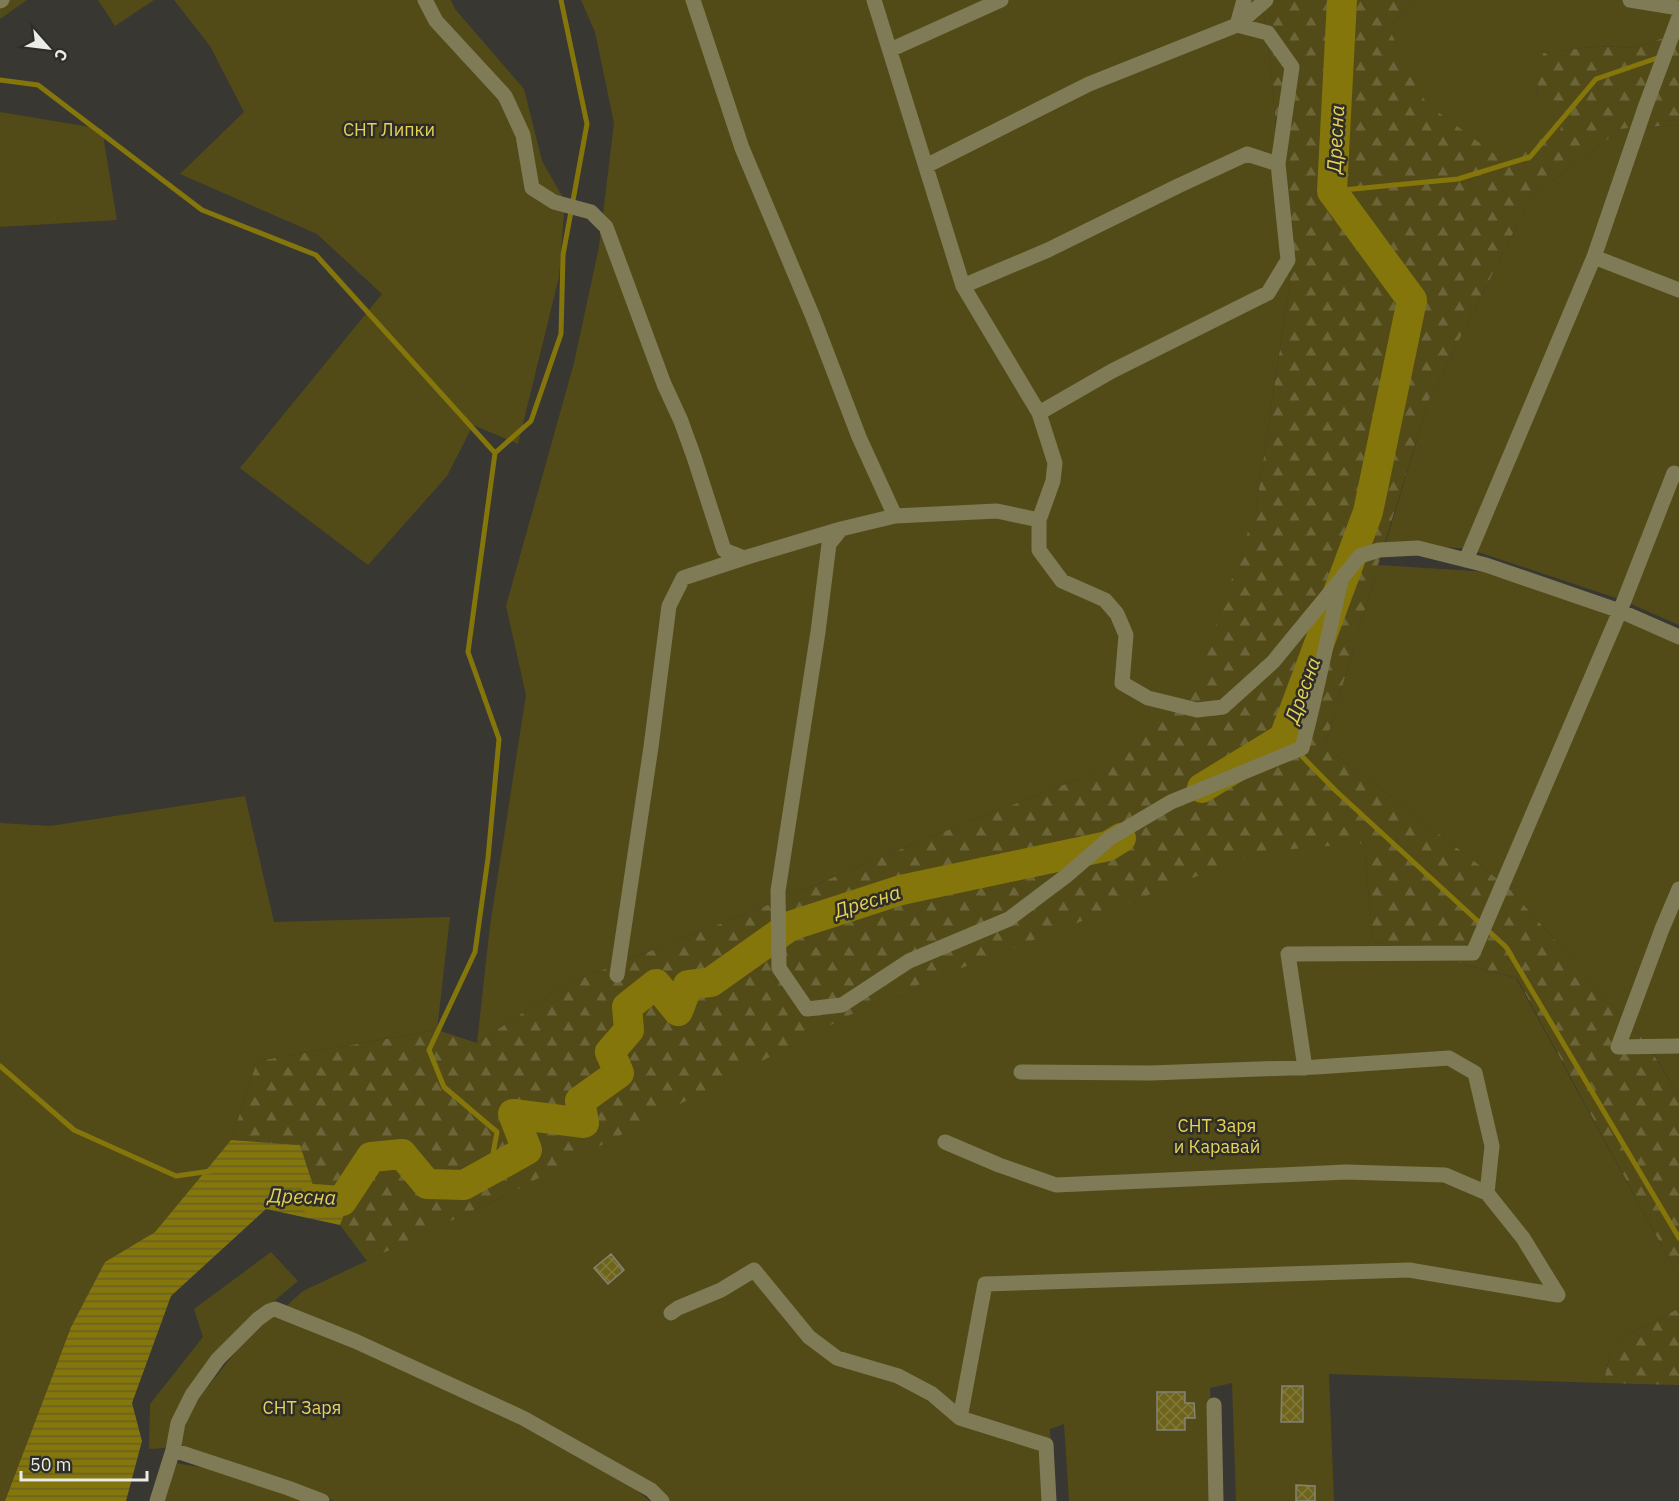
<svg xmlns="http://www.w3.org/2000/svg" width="1679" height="1501" font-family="'IBM Plex Sans',sans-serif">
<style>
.forest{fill:url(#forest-firs)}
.garden{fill:#534b17}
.water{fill:url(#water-rules)}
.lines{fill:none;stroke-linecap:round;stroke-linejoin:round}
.stream{stroke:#84760b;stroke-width:5}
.river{stroke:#84760b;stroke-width:30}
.building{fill:url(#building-cross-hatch);stroke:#83837c;stroke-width:1.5}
.minor{stroke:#807b57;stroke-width:15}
.labels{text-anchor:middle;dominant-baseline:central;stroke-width:5;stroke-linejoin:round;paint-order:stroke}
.park-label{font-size:18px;fill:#e6d457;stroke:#2e2d27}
.water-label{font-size:20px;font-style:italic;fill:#e5d256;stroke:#2e2d27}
</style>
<defs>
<pattern id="forest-firs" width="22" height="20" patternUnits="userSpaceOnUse" patternTransform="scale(1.5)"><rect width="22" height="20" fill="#534b17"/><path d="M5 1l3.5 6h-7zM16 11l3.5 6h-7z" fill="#6c6539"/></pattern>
<pattern id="water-rules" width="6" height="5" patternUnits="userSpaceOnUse" patternTransform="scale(1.5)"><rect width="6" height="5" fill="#84760b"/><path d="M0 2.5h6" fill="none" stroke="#686025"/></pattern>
<pattern id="building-cross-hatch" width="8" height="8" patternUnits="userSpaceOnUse" patternTransform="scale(1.5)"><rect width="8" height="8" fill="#6e641b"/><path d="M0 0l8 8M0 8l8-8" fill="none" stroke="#837a3c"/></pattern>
</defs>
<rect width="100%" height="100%" fill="#383731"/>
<path class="forest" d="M1262,0H1419L1388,27L1536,96L1542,53L1600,46L1634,48L1679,32V125L1621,129L1531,198L1429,400L1378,565L1325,746L1508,887L1646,1042L1679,1096V1278L1517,978L1373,941L1364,843L504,1196L367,1261L340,1225L352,1191L313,1185L300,1145L231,1140L257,1061L437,1030L477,1043L566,984L760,908L922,840L1096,772L1256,508L1290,281L1271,73Z
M1679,1308V1385L1603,1383L1613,1343Z"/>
<path class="garden" d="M0,0H27L0,19Z
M98,0H154L115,26Z
M174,0H451L455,9L524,89L542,161L565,201L559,277L518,444L473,425L447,476L368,565L240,468L382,294L317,234L180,174L244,112L210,46Z
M581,0H1262L1271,73L1290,281L1256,508L1196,683L1096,772L922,840L760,908L566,984L477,1043L490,926L526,695L506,606L574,363L599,247L614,123L595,32Z
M1419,0H1679V32L1634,48L1600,46L1543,53L1536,95L1568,105L1559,134L1493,153L1426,103L1388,27Z
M0,112L102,129L117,220L0,227Z
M1679,125V625L1619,599L1481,553L1460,548L1385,545L1429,400L1531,198L1621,129Z
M1378,565L1489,572L1606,613L1679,644V1040L1646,1042L1508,887L1325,746Z
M245,796L274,922L450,917L437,1030L257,1061L231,1140L155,1232L105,1262L71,1327L5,1501H0V823L50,826Z
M1364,843L1373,941L1516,978L1679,1278V1308L1613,1343L1603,1383L1329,1374L1334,1501H1236L1232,1383L1210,1388L1214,1501H1069L1064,1424L1050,1429L1054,1501H669L657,1487L284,1308L303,1291L504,1196L877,1001L1259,852Z
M1679,1052V1096L1654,1054Z
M271,1252L298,1281L225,1342L191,1390L165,1448L149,1449L150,1404L203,1337L194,1309Z
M272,1316L333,1338L496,1408L622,1479L650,1501H334L288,1482L180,1445L190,1409L237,1350Z
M176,1463L228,1472L306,1501H164Z"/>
<path class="water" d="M231,1140L300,1145L313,1185L353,1191L340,1225L266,1209L171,1296L132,1403L142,1441L126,1501H5L71,1327L105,1262L155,1232Z"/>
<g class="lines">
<path class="stream" d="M0,80L38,85L202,210L316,255L495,453L468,652L499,739L488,858L475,952L429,1050L444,1087L497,1132L490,1170
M1332,191L1458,179L1530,157L1596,79L1660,57
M495,453L531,421L561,334L563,255L587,124L561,0
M1284,738L1336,791L1506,947L1679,1238
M0,1066L74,1130L176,1176L211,1171"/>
<path class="river" d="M1202,788L1284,738L1368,512L1412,300L1332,191L1342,0
M313,1199L342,1201L371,1157L402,1154L427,1184L464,1185L527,1150L513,1114L584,1123L580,1101L619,1073L610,1052L629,1030L627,1007L656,984L678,1011L688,985L711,982L790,926L901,890L1108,846L1121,838"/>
</g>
<path class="building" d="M611,1254L624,1270L608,1284L594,1268Z
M1282,1386H1303V1422H1281Z
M1157,1392H1185V1403H1194L1195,1418H1185V1430H1157Z
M1296,1485L1315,1486V1501H1296Z"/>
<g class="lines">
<path class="minor" d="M425,0L436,21L505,96L523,135L532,188L554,202L591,212L606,227L664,384L681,421L694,457L724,550L744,558L841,529L895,516L997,511L1039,520
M693,0L742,148L813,317L859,437L895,516
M874,0L963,286L1039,413L1055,463L1053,481L1039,520V550L1062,581L1105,600L1117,614L1126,635L1122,683L1148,698L1197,710L1223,707L1273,662L1360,556L1379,550L1418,548L1486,565L1620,611L1679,637
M1244,0L1237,25L1266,0
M1630,0L1679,8
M0,1L2,0
M890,50L1001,0
M926,166L1089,84L1237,25L1268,33L1292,67L1278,164
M1594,257L1646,105L1679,17
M963,286L1048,250L1178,186L1247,154L1278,164L1288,260L1268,293L1112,371L1039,413
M841,529L829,544L818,632L778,891L779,968L807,1009L842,1005L909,961L1009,919L1066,876L1110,838L1171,802L1302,748C1317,693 1327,637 1341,581
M1466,560L1594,257L1679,290
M1679,889L1662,929L1618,1047L1679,1046
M617,975L651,747L669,606L683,578L744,558
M1305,1068L1288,954L1473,953L1620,611L1674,473L1679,475
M1021,1072L1151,1073L1316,1067L1449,1058L1475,1073L1492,1146L1487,1193
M945,1142L999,1165L1056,1185L1346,1172L1445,1175L1487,1193L1523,1238L1558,1295L1409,1270L985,1284L960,1418
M671,1313L678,1308L721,1290L754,1270L809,1337L837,1358L898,1376L932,1394L960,1418L1046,1445L1049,1501
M1214,1405L1216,1501
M173,1450L288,1488L322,1501
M157,1501L173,1450L178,1423L192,1395L218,1359L258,1319L269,1311L275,1309L355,1341L523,1418L651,1490L662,1501"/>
</g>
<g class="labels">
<g class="park-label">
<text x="389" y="129">СНТ Липки</text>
<text x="1217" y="1125">СНТ Заря<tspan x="1217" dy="21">и Каравай</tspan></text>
<text x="302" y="1407">СНТ Заря</text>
</g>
<g class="water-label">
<text transform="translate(1335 139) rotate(-87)">Дресна</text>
<text transform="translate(1302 690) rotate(-70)">Дресна</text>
<text transform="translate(867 901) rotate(-17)">Дресна</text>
<text transform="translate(302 1196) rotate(2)">Дресна</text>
</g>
</g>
<g transform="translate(48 48) rotate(118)" stroke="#2e2d27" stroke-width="4.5" paint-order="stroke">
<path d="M0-4.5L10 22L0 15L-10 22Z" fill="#ebebe7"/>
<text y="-9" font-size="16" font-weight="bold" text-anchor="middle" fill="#ebebe7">С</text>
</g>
<path d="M21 1471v9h126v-9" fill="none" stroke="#ebebe7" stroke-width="3"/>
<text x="30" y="1471" font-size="18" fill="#ebebe7" stroke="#2e2d27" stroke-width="4.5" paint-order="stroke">50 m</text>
</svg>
